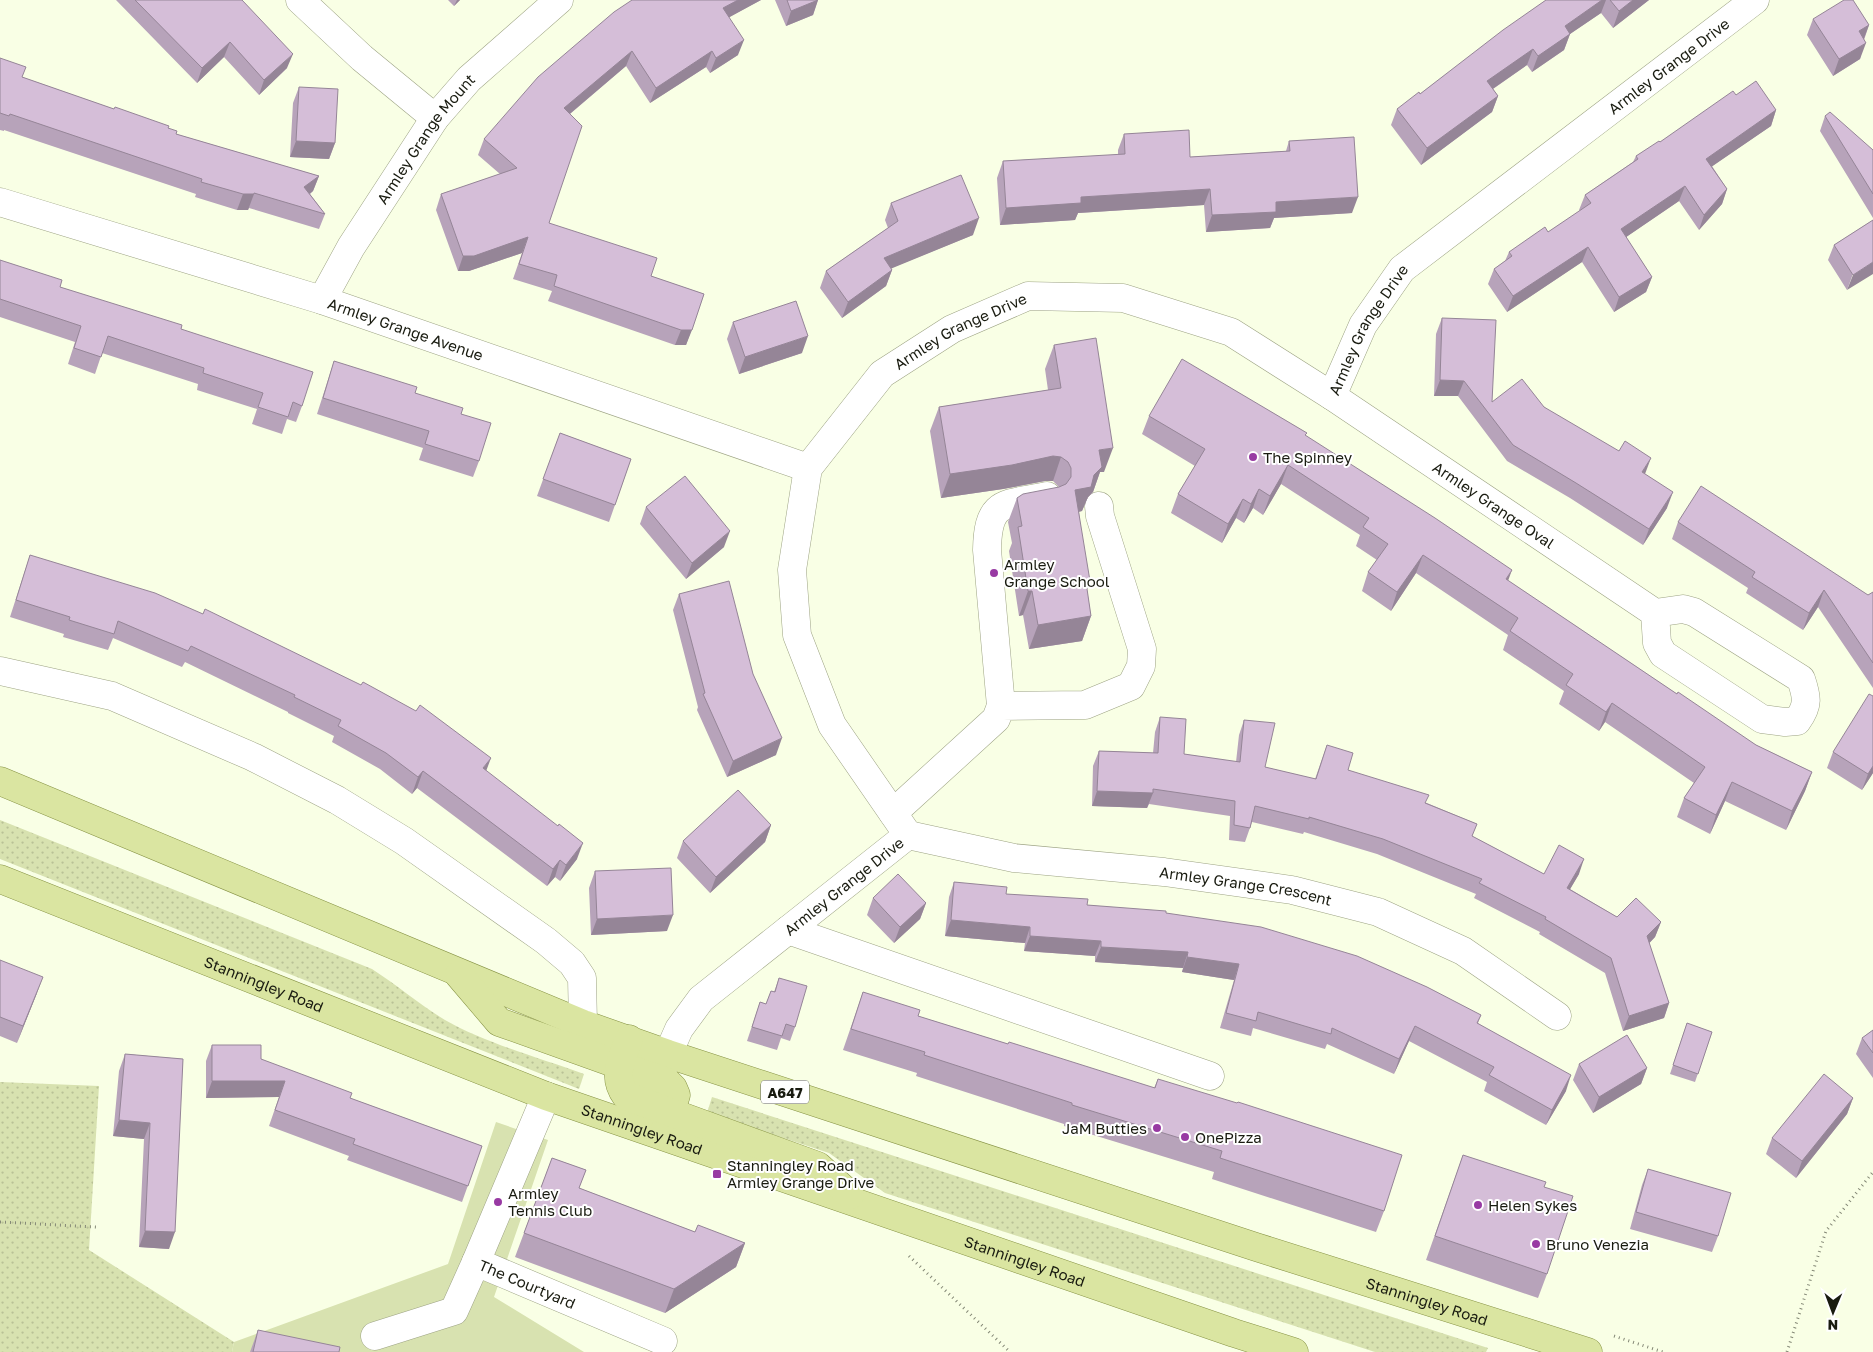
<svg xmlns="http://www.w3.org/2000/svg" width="1873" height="1352" font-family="'Golos Text',sans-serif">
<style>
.green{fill:url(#green-dots)}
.pitch{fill:#d8e2b0}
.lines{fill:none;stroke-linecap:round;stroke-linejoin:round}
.minor-casing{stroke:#9da384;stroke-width:29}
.major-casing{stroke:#879345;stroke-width:29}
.path{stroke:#848876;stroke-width:3;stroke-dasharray:1 4;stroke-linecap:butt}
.minor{stroke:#fff;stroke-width:28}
.major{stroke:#dae5a1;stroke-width:28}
.wall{fill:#b7a3ba}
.shaded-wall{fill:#958597}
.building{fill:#d5bed8;stroke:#958597}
.poi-dot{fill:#983aa3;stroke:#fff;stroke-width:2}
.labels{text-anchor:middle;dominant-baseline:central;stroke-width:4;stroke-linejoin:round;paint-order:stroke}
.shield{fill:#fff;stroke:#5e5f58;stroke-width:1}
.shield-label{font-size:14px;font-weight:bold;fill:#191b10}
.street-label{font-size:15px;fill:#191b10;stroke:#fff}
.poi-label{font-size:15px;fill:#191b10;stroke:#fff;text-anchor:start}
</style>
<defs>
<pattern id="green-dots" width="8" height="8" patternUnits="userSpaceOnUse" patternTransform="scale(1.25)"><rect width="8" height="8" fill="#d8e2b0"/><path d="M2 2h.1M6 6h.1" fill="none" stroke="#b9c196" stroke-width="1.8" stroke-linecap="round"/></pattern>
</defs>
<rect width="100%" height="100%" fill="#f9ffe5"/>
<path class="green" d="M0,820L372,969C397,985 420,1005 445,1020C485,1043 540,1058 584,1074L579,1089L0,859Z
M0,1082L99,1086L89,1250L234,1342L232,1352H0Z
M712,1097L1488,1348L1486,1352H1375L885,1193L829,1153L707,1113Z"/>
<path class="pitch" d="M496,1122L548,1140L494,1297L584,1352H232L234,1342L448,1264Z"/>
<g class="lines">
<g class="minor-casing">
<g id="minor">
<path d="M300,0L362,58L435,118"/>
<path id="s1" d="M0,202L322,300L808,468"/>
<path id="s2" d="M322,300L351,247L435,118L469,79L559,0"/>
<path id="s3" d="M1332,396L1655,613L1683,609L1694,612L1801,679C1807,697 1809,705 1797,721L1785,722L1762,719L1663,654L1657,643L1655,613"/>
<path d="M0,671L112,696L253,757L337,800L404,841L546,941L572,963L582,978L583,1024"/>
<path d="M1001,706L987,550C988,499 1004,505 1047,496"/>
<path d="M893,813L996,719L1001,706L1085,705L1131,686L1141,666L1142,649L1100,516L1099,506"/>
<path id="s4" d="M908,835L1014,858L1164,872L1292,890L1378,912L1463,951L1557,1016"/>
<path d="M788,930L1210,1076"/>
<path id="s5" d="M660,1076L668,1054L679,1029L701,999L908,835L832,725L797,635L792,570L808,468L882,374L952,329L1028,296L1123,298L1231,332L1332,396L1363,325L1402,269L1755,0"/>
<path id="s6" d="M546,1096L476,1262L663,1341"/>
<path d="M375,1336L454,1311L476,1262"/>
</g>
</g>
<g class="major-casing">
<g id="major">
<path id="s7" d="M0,781L583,1024L668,1054L1256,1247L1588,1352"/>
<path id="s8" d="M0,879L546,1096L1234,1333L1294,1352"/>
<path d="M459,975L499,1022L667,1082L673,1088L676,1095L665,1129"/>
<path d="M629,1039C621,1060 612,1077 626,1096L818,1166L850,1195"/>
</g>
</g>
<path class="path" d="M0,1222L96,1227
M909,1256L1010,1352
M1614,1336L1663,1352
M1787,1352L1826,1231L1873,1172"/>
<use href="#minor" class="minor"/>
<use href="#major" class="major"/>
</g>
<path class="wall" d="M116,0H242L287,68L259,95L224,57L197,83Z
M448,0H460L454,6Z
M632,0H761L729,17L738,55L710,73L706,67L650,103L626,66L570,114L549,223L651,276L704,294L686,345H675L548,301L552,291L513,279L522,253L469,271H458L436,210L441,194L500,174L478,155L484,139Z
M775,0H818L813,15L786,26Z
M1546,0H1649L1613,28L1601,13L1570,34L1564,50L1532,72L1527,65L1493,89L1498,96L1492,112L1421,165L1391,125L1397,109L1420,94Z
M1813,19L1869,25L1864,40L1860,59L1833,76L1807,35Z
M0,58L22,77L168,128L176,134L319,176L313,191L310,194L325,214L319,229L249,208L248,210H237L195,197L196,194L4,130V131L0,130Z
M299,87L335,143L329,159L290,157L293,103Z
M1736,95L1776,110L1771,126L1712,166L1727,189L1722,204L1699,230L1679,201L1626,237L1652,277L1646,292L1614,312L1582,262L1507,312L1488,284L1494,269L1505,261L1509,252L1548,232L1580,211L1579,210L1585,195L1633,162L1636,156L1660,142Z
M1825,116L1873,150V218L1820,131Z
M1124,134L1190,157L1286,151L1289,141L1352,213L1274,218L1270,228L1206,232L1204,205L1078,213L1075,220L1000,225L997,178L1003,161L1118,155V150Z
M891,203L973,235L891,268L892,270L886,286L842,318L820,288L826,271L888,228L885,220Z
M1873,220L1847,290L1828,260L1834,245Z
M0,260L60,287L181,329L302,406L296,422L287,419L282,434L252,424L257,409L197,390L198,384L102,353L95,374L68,364L75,342L0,317Z
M1442,318L1492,402L1544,407L1645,474L1667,508L1643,545L1570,498L1507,461L1458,396H1434L1436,334Z
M733,322L802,353L739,374L727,339Z
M1054,345L1104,472H1100L1093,492L1088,497L1082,511L1079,512L1087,590L1091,616L1082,641L1029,649L1023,615L1019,616L1009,551L1012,543L1008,522L1017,498L1059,487L1053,481H1045L1003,489L941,498L930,431L939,407L1048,390L1045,369Z
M334,361L415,393L461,414L479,461L473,477L419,460L423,448L317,414Z
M1149,416L1306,436L1508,581L1677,694L1756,745L1812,772L1805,791L1786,830L1725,801L1710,834L1677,817L1684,798L1694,783L1605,722L1599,731L1559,704L1564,691L1503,650L1508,635L1416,573L1391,611L1362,591L1368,572L1377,560L1356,546L1360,535L1281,484L1263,515L1253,508L1244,523L1236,518L1222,543L1171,513L1178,494L1195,466L1142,434Z
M560,433L631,459L609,522L537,496Z
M646,507L724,547L686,579L640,524Z
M1678,522L1868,595L1873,592V688L1818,607L1803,630L1746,593L1748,588L1672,539Z
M30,555L486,771L577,859L560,881L555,877L547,886L417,788L412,794L380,769L332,742L334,736L288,713V712L185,662L182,667L113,638L108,650L63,637L64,634L10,617Z
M679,594L753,674L776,755L727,777L697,710L698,707L673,610Z
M1873,696V773L1862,790L1827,768L1833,752Z
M1160,717L1184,754L1236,762L1239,735L1244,720L1265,767L1315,779L1327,745L1348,770L1477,824L1472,836L1544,874H1579L1570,889L1617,917L1661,922L1655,937L1649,943L1669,1003L1664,1018L1623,1031L1605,973L1539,934L1540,932L1474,898L1476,894L1377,854L1304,832L1303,834L1252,822L1245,842L1229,840L1230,816L1149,804L1147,808L1092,806L1093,766L1099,751L1153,753L1155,732Z
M771,825L765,842L710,893L677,858L683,841Z
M595,871L667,931L591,935L589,888Z
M954,882L1006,894L1087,905L1166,913L1481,1015L1478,1023L1566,1091L1546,1125L1484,1091L1487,1082L1409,1041L1394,1074L1327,1044L1325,1049L1253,1028L1251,1036L1220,1028L1234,980L1182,972L1183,968L1095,962V956L1024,951L1025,943L945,936L949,897Z
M873,898L926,903L920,919L894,943L867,915Z
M0,960L37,993L17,1043L0,1036Z
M779,978L795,1027L790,1041L781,1038L777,1050L747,1041L760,1002L766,1004L771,991L774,992Z
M863,992L918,1016L1008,1044L1154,1088L1158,1079L1384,1211L1376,1232L1212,1179L1214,1172L1064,1126V1124L916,1076L917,1073L843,1050Z
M1687,1023L1712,1032L1695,1082L1670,1074Z
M1873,1030V1078L1856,1054L1862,1038Z
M212,1045L261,1059L350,1098L482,1146L462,1202L347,1160L349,1156L269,1126L279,1097L206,1098V1061Z
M125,1054L183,1059L169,1249L139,1247L144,1139L113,1136L119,1071Z
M1579,1064L1647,1068L1641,1084L1593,1113L1573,1080Z
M1853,1098L1847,1114L1796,1178L1766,1154L1772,1138Z
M1463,1155L1544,1187L1547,1274L1538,1298L1426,1260Z
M552,1158L586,1170L579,1188L695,1232L745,1243L736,1267L665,1313L515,1257Z
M1648,1169L1718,1236L1712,1252L1630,1229L1642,1185Z
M258,1330L339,1352H250Z"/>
<path class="shaded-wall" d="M457,0H460L454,6Z
M738,0H761L717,24L723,8Z
M818,0L813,15L786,26L791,11Z
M1602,0H1606L1601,13L1570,34L1564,50L1532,72L1538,56L1565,26Z
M1633,0H1649L1613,28L1619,11Z
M1869,25L1863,41L1859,31Z
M744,40L738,55L710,73L716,58Z
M230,42L224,57L197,83L202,68Z
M1866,43L1860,59L1833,76L1839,59Z
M1533,49L1527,65L1481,97L1487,81Z
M632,51L626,66L559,123L564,108Z
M712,51L706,67L650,103L656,88Z
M293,54L287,68L259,95L264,80Z
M1498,96L1492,112L1421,165L1427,148Z
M1776,110L1771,126L1701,174L1706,159Z
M296,141L335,143L329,159L290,157Z
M319,176L313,191L299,202L304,187Z
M1685,186L1679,201L1616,244L1621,229Z
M1210,189L1204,205L1078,213L1075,220L1000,225L1006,208L1081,197Z
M1727,189L1722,204L1699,230L1704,215Z
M243,194H254L248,210H237Z
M1358,197L1352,213L1274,218L1270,228L1206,232L1212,215L1276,202Z
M979,218L973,235L878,274L884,258Z
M528,237L522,253L469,271H458L463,256Z
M1588,247L1582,262L1507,312L1513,296Z
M1873,262V274L1847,290L1853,275Z
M892,270L886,286L842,318L848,302Z
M1652,277L1646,292L1614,312L1619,297Z
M681,330H692L686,345H675Z
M808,336L802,353L739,374L745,357Z
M1440,380L1464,381L1458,396H1434Z
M1113,448L1104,472H1100L1093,492L1088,497L1082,511L1066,514L1075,490L1099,450Z
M1053,456L1061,457L1053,481H1045L1003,489L941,498L950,474Z
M1651,458L1645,474L1642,472Z
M1288,465L1281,484L1263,515L1270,496Z
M1259,489L1253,508L1244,523L1251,504Z
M1673,492L1667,508L1643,545L1649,529Z
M1243,499L1236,518L1222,543L1228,524Z
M730,531L724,547L686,579L692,563Z
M1423,555L1416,573L1391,611L1397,592Z
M1512,570L1505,589L1506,579Z
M1090,581L1081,606L1086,582Z
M1824,590L1818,607L1803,630L1809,613Z
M1028,591H1032L1023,615L1019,616Z
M1091,616L1082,641L1029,649L1038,625Z
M1612,703L1605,722L1599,731L1606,712Z
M782,738L776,755L727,777L733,761Z
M491,758L485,774L483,768Z
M1873,766V773L1862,790L1868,774Z
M423,771L417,788L412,794L418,777Z
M1812,772L1805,791L1786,830L1792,811Z
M1732,782L1725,801L1710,834L1716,815Z
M1097,791L1153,793L1147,808L1092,806Z
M771,825L765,842L710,893L716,877Z
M583,843L577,859L560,881L566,865Z
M1584,859L1579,874L1562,903L1567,888Z
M560,860L555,877L547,886L553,869Z
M926,903L920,919L894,943L900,927Z
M673,915L667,931L591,935L597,919Z
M951,920L1030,927L1025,943L945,936Z
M1661,922L1655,937L1642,951L1647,936Z
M1030,936L1101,941L1095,956L1024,951Z
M1101,947L1188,952L1183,968L1095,962Z
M1187,957L1239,964L1234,980L1182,972Z
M43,977L37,993L17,1043L23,1026Z
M1669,1003L1664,1018L1623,1031L1629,1016Z
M1415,1026L1409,1041L1394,1074L1399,1059Z
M1647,1068L1641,1084L1593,1113L1599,1097Z
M1571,1075L1566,1091L1546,1125L1552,1110Z
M212,1081H285L279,1097L206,1098Z
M1853,1098L1847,1114L1796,1178L1802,1161Z
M119,1120L150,1123L144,1139L113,1136Z
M145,1231L175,1232L169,1249L139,1247Z
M745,1243L736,1267L665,1313L674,1289Z"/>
<path class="building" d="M135,0H242L293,54L264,80L230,42L202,68Z
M632,0H738L723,8L744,40L716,58L712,51L656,88L632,51L564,108L582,126L549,223L657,258L651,276L704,294L692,330H681L554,286L557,275L519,264L528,237L474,256H463L441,194L517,168L484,139L538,77L614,12Z
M787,0H818L791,11Z
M1546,0H1602L1565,26L1570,34L1538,56L1533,49L1487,81L1498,96L1427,148L1397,109L1419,92L1420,94L1503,30Z
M1610,0H1633L1619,11Z
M1844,0H1853L1869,25L1859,31L1866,43L1839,59L1813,19Z
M0,58L26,67L22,77L114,109L115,107L169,126L168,128L177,131L176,134L319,176L304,187L325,214L254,193V194H243L201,182L202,179L10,114L9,116L0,113Z
M1756,81L1776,110L1706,159L1727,189L1704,215L1685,186L1621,229L1652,277L1619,297L1588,247L1513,296L1494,269L1512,256L1509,252L1545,227L1548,232L1591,203L1585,195L1638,159L1636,156L1659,141L1660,142L1733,91L1736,95Z
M299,87L338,89L335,143L296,141Z
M1830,112L1873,150V194L1825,116Z
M1189,130L1190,157L1290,151L1289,141L1354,137L1358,197L1276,202V212L1212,215L1210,189L1081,197V203L1006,208L1003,161L1125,154L1124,134Z
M961,175L979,218L884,258L892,270L848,302L826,271L898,221L891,203Z
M1873,220V262L1853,275L1834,245Z
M0,260L62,280L60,287L182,325L181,329L313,372L302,406L293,402L288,417L258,407L263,393L203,373L204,368L108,336L101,357L74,348L81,326L0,299Z
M796,301L808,336L745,357L733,322Z
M1442,318L1496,320L1492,402L1522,379L1544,407L1619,451L1625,441L1651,458L1642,472L1673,492L1649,529L1576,483L1513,445L1464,381L1440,380Z
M1096,338L1113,448L1099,450L1102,467L1094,475L1091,487L1075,490L1090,581L1086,582L1091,616L1038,625L1032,591H1028L1018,527L1022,526L1017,498L1023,494L1059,487L1066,484L1071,477V468L1068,462L1061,457L1053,456L1012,465L950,474L939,407L1061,388L1054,345Z
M1182,359L1307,433L1305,435L1435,518L1512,570L1506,579L1677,694L1678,692L1756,745L1812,772L1792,811L1732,782L1716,815L1684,798L1705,767L1612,703L1606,712L1566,685L1573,674L1510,631L1518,618L1423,555L1397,592L1368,572L1388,544L1363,527L1369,518L1288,465L1270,496L1259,489L1251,504L1243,499L1228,524L1178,494L1205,449L1149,416Z
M334,361L417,387L415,393L463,408L461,414L491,423L479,461L425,444L429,431L323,398Z
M560,433L631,459L615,505L543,479Z
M685,476L730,531L692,563L646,507Z
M1701,486L1868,595L1873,592V663L1824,590L1809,613L1752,577L1755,572L1678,522Z
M30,555L155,593L203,614L205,609L361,685L363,682L416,711L420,705L491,758L483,768L558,826L559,824L583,843L566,865L560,860L553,869L423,771L418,777L386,753L338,726L341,720L294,697L295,695L191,646L188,651L118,621L114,634L69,620L70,617L16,600Z
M729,581L753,674L782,738L733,761L703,694L705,693L679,594Z
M1869,694L1873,696V766L1868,774L1833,752Z
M1160,717L1186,719L1184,754L1240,762L1244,720L1275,723L1265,767L1316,779L1327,745L1353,753L1348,770L1429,795L1425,803L1477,824L1472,836L1544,874L1559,845L1584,859L1567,888L1617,917L1636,898L1661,922L1647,936L1669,1003L1629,1016L1611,958L1545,919L1546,917L1479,883L1482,879L1383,839L1309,817V819L1255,806L1250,828L1234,825L1235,801L1153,789V793L1097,791L1099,751L1158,753Z
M738,790L771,825L716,877L683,841Z
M671,868L673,915L597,919L595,871Z
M898,874L926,903L900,927L873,898Z
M954,882L1007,887L1006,894L1088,899L1087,905L1166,911V913L1261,927L1357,956L1427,987L1481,1015L1477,1023L1571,1075L1552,1110L1489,1075L1494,1067L1415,1026L1399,1059L1332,1028L1331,1034L1258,1012L1256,1021L1226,1013L1239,964L1187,957L1188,952L1101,947V941L1030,936V927L951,920Z
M0,960L43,977L23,1026L0,1017Z
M779,978L807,986L795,1027L786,1024L782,1036L752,1027L760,1002L766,1004L771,991L775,992Z
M863,992L920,1010L918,1016L1008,1044L1009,1042L1155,1088L1158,1079L1237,1103L1238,1102L1402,1155L1384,1211L1220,1158L1222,1151L1072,1105V1103L924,1055L925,1052L851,1029Z
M1687,1023L1712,1032L1698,1074L1673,1065Z
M1873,1030V1053L1862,1038Z
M1627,1035L1647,1068L1599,1097L1579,1064Z
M212,1045H261V1059L352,1093L350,1098L482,1146L468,1186L353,1144L355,1139L275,1110L285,1081H212Z
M125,1054L183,1059L175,1232L145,1231L150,1123L119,1120Z
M1824,1074L1853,1098L1802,1161L1772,1138Z
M1463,1155L1546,1182L1544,1187L1573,1196L1547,1274L1435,1236Z
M552,1158L586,1170L579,1188L695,1232L698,1225L745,1243L674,1289L524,1233Z
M1648,1169L1731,1193L1718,1236L1636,1212Z
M258,1330L340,1347L339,1352H253Z"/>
<g class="poi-dot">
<circle cx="1253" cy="457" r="5"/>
<circle cx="994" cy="573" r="5"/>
<circle cx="1157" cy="1128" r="5"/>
<circle cx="1185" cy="1137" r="5"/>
<rect x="712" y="1169" width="10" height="10" rx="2.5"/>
<circle cx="498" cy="1202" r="5"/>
<circle cx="1478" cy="1205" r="5"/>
<circle cx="1536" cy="1244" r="5"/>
</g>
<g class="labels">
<rect class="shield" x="761" y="1080.5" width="48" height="23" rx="4"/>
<g class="shield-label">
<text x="785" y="1092">A647</text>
</g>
<g class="street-label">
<text stroke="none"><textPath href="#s5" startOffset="1845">Armley Grange Drive</textPath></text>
<text stroke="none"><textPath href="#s2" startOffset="192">Armley Grange Mount</textPath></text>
<text stroke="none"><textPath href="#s5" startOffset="1440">Armley Grange Drive</textPath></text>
<text stroke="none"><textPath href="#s1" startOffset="425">Armley Grange Avenue</textPath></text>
<text stroke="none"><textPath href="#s5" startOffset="960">Armley Grange Drive</textPath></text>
<text stroke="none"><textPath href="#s3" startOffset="195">Armley Grange Oval</textPath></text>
<text stroke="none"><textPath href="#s5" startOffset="270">Armley Grange Drive</textPath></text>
<text stroke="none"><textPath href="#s4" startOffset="342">Armley Grange Crescent</textPath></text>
<text stroke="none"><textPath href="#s8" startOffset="284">Stanningley Road</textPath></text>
<text stroke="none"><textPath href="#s8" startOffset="689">Stanningley Road</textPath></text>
<text stroke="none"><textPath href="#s8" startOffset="1094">Stanningley Road</textPath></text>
<text stroke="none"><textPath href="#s6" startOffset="236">The Courtyard</textPath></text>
<text stroke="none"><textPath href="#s7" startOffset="1520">Stanningley Road</textPath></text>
</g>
<g class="poi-label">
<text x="1263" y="457">The Spinney</text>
<text x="1004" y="564">Armley<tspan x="1004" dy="17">Grange School</tspan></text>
<text x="1147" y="1128" text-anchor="end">JaM Butties</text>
<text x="1195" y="1137">OnePizza</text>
<text x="727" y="1165">Stanningley Road<tspan x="727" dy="17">Armley Grange Drive</tspan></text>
<text x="508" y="1193">Armley<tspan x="508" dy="17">Tennis Club</tspan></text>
<text x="1488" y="1205">Helen Sykes</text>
<text x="1546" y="1244">Bruno Venezia</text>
</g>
</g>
<g transform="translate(1833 1312) rotate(181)" stroke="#ffffff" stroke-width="4" paint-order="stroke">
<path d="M0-4L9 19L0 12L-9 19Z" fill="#191b10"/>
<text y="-8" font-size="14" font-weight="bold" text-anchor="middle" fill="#191b10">N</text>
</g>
</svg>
